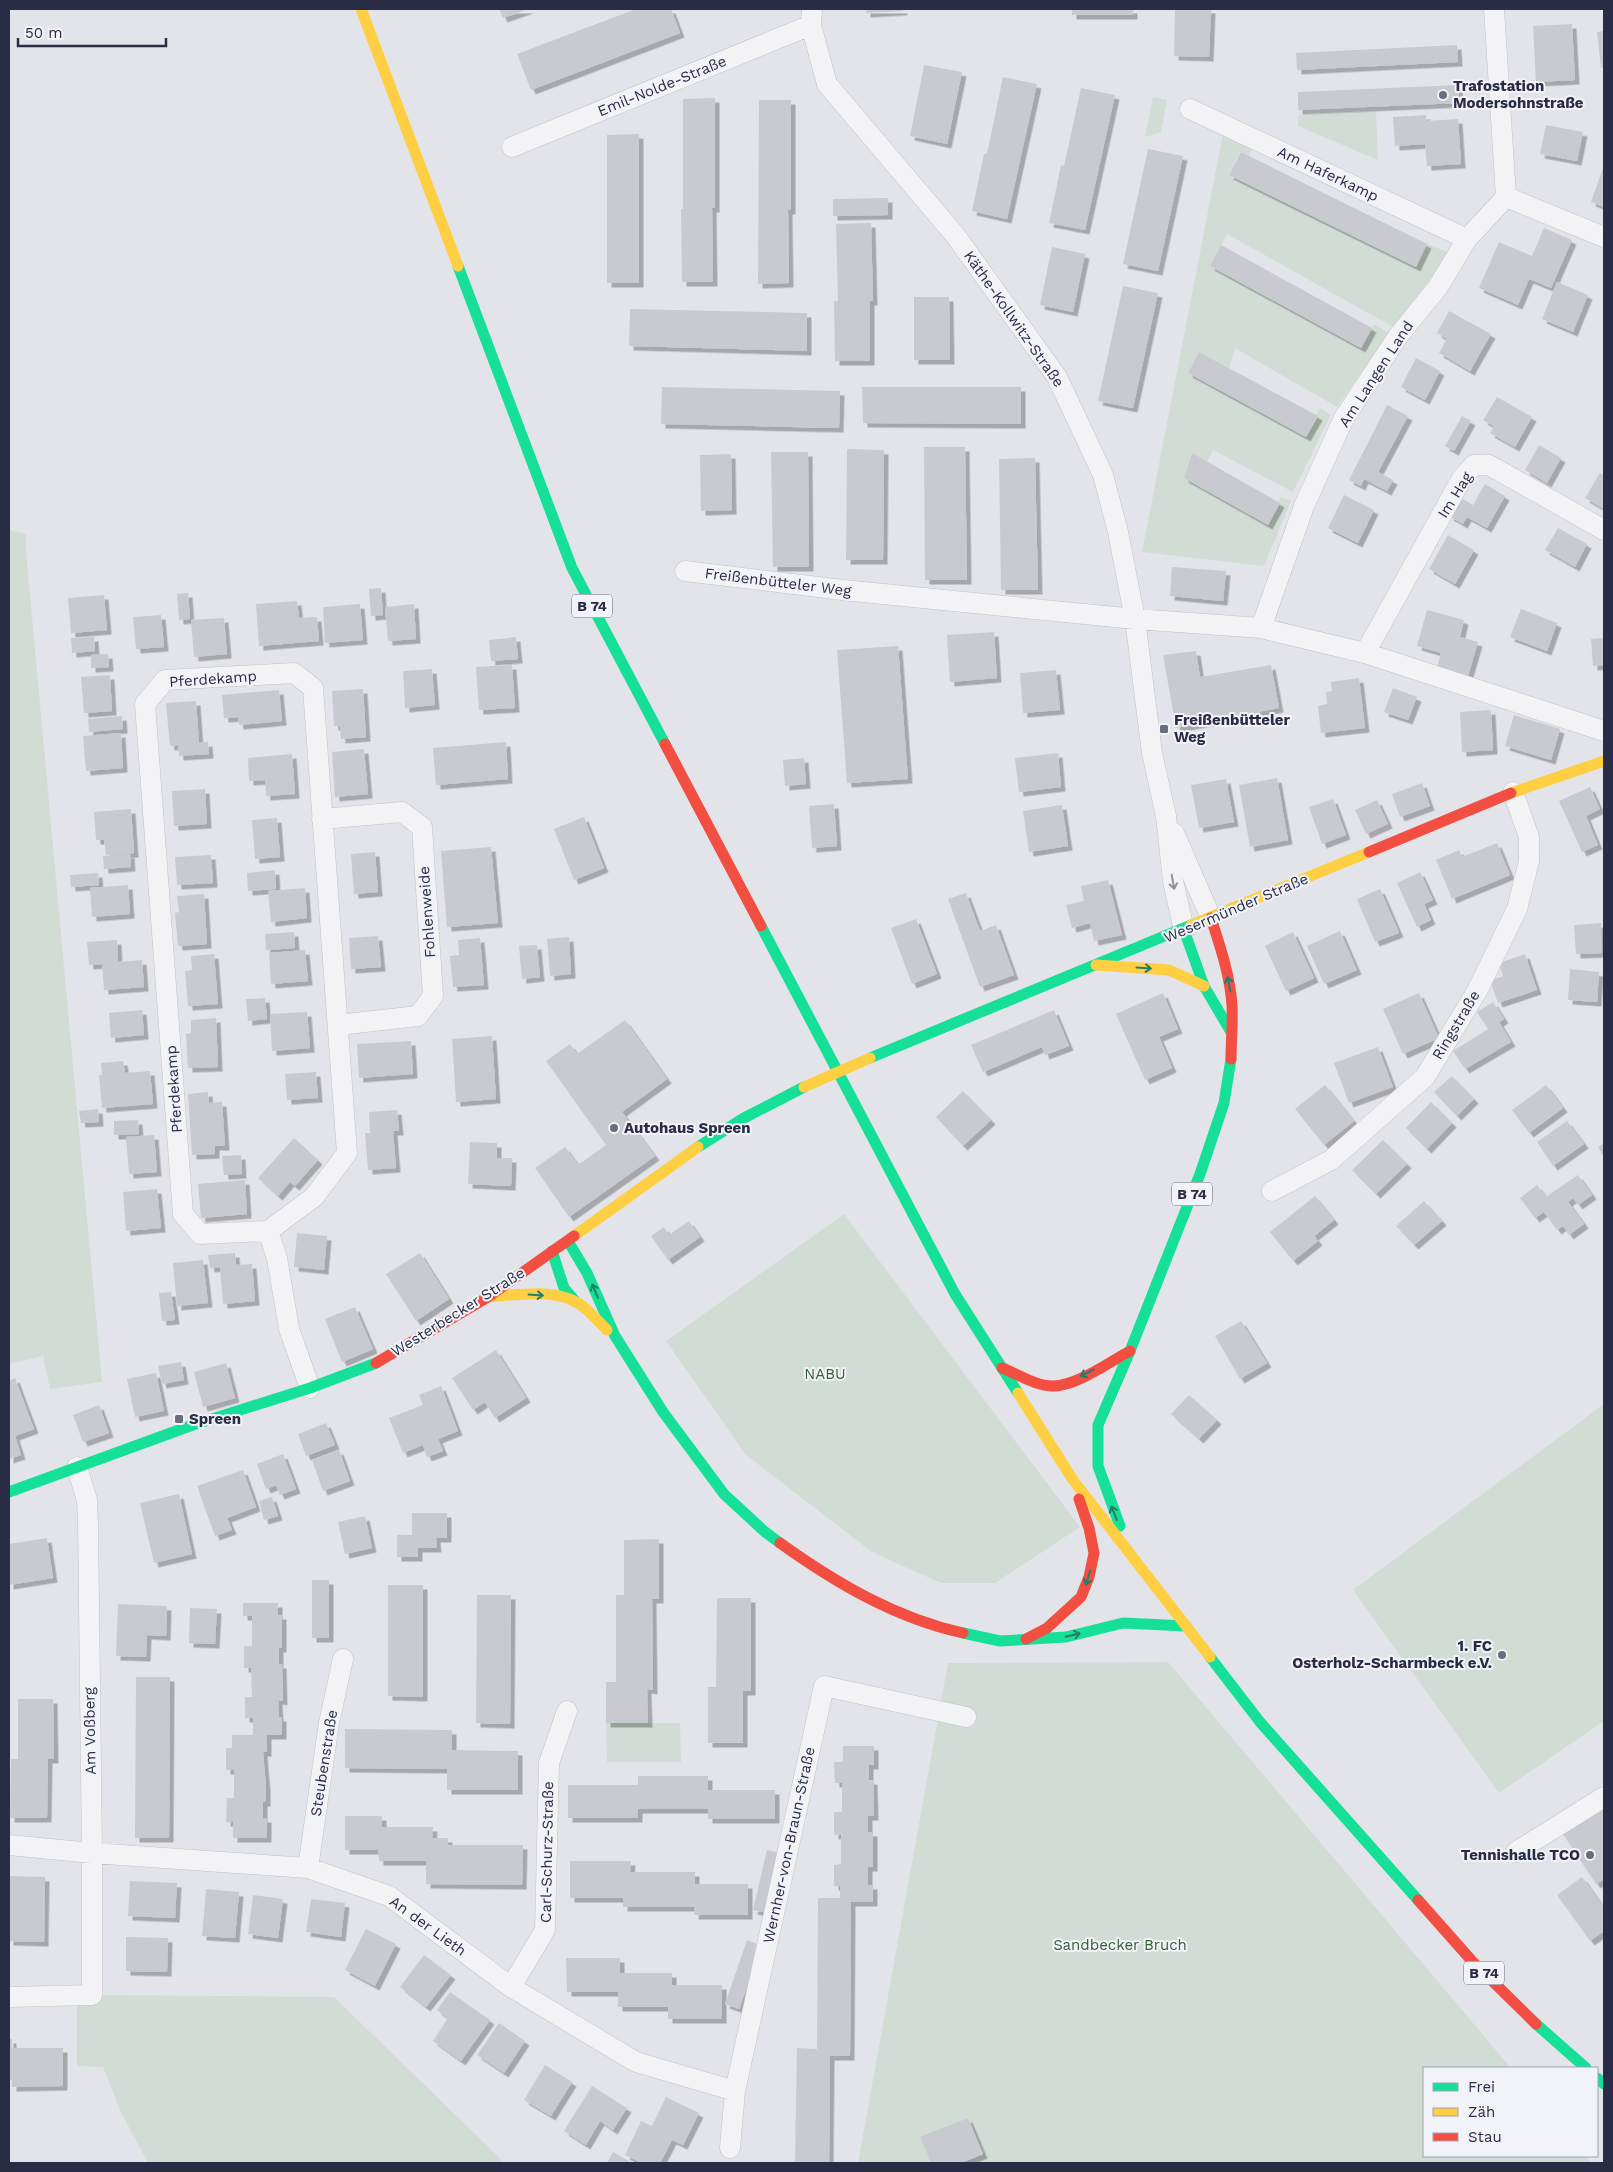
<svg xmlns="http://www.w3.org/2000/svg" width="1613" height="2172" font-family="'Work Sans',sans-serif">
<style>
.green{fill:#d1dcd4}
.building{fill:#c9cad0;filter:url(#shadow)}
.lines{fill:none;stroke-linecap:round;stroke-linejoin:round}
.street-casing{stroke:#c1c2c7;stroke-width:21}
.street{stroke:#f3f3f6;stroke-width:20}
.fast{stroke:#16e098;stroke-width:11}
.slow{stroke:#ffcf43;stroke-width:11}
.jam{stroke:#f24e42;stroke-width:11}
.slow-bridge{stroke:#ffcf43;stroke-width:11}
.oneway{stroke:#8e909e}
.oneway2{stroke:#207e6a}
.poi-dot{fill:#696d7e;stroke:#f1f3f8;stroke-width:2}
.labels{text-anchor:middle;dominant-baseline:central;stroke-width:4;stroke-linejoin:round;paint-order:stroke}
.shield{fill:#f1f3f8;stroke:#64687b;stroke-width:1}
.shield-label{font-size:14px;font-weight:bold;fill:#282d45}
.street-label{font-size:15px;fill:#282d45;stroke:#f1f3f8}
.poi-label{font-size:15px;font-weight:bold;fill:#282d45;stroke:#f1f3f8;text-anchor:start}
.park-label{font-size:15px;fill:#346234;stroke:#f1f3f8}
</style>
<defs>
<filter id="shadow"><feDropShadow dx="4.5" dy="4.5" stdDeviation="0" flood-color="#0004"/></filter>
</defs>
<rect width="100%" height="100%" fill="#e3e4e9"/>
<path class="green" d="M1153,97L1167,100L1161,132L1145,137Z
M1376,111L1378,160L1298,126V115Z
M1223,134L1254,146L1249,156L1240,152L1229,175L1415,267L1427,244L1450,253L1393,327L1227,234L1210,266L1361,348L1374,324L1389,333L1337,407L1235,348L1229,368L1199,352L1188,373L1306,437L1320,408L1331,415L1293,492L1213,450L1207,462L1192,453L1184,478L1268,525L1281,497L1291,501L1264,566L1142,552Z
M9,530L26,534V551L102,1382L50,1389L43,1356L9,1364Z
M844,1214L1080,1527L995,1583H941L872,1552L746,1455L666,1341Z
M1604,1404V1721L1499,1793L1353,1590Z
M1168,1662L1511,2068H1424V2156H1585L1592,2163H858L948,1663Z
M606,1723H680L681,1762H607Z
M92,1995L334,1997L505,2163H148L121,2112L103,2067L77,2066V2001Z"/>
<path class="building" d="M499,9H529L503,18Z
M636,9H671L680,33L531,90L517,54Z
M866,9H903V11L866,13Z
M1072,9H1133V15H1072Z
M1175,9H1211L1209,57L1174,56Z
M1572,24L1575,80L1536,82L1533,26Z
M1604,31V67L1601,68L1597,32Z
M1457,45L1458,62L1297,70L1296,53Z
M924,65L962,72L947,144L910,136Z
M1003,77L1037,84L1007,219L972,211L984,154H987Z
M1458,85L1459,103L1298,110V92Z
M1081,88L1115,95L1085,230L1049,223L1061,165L1064,166Z
M715,98V208H712L713,282H682L681,209H683V99Z
M759,100H791V210H788L789,283L758,284Z
M1426,115V121L1458,119L1461,164L1427,166L1425,144L1395,146L1393,117Z
M1546,125L1583,132L1577,161L1540,154Z
M639,134V283H607V135Z
M1148,149L1183,156L1158,271L1123,264Z
M1241,152L1427,244L1416,267L1229,175Z
M1604,165V207L1591,202Z
M888,198V215L833,216V199Z
M871,223L873,301H870V361H835L834,301H838L836,224Z
M1544,228L1572,240L1551,288L1529,279L1518,305L1479,288L1499,242L1532,256Z
M1221,245L1372,328L1361,348L1210,266Z
M1052,247L1085,254L1073,312L1040,305Z
M1557,282L1588,295L1573,332L1542,319Z
M1123,286L1158,293L1133,408L1098,401Z
M914,297H949L950,360H914Z
M630,309L807,313V351L629,346Z
M1449,311L1491,334L1470,371L1439,353L1447,339L1437,333Z
M1199,352L1318,416L1306,437L1188,373Z
M1416,358L1440,371L1425,400L1401,387Z
M662,387L840,391L839,428L661,424Z
M862,387H1021V424L863,423Z
M1497,397L1532,417L1515,447L1490,433L1494,426L1483,420Z
M1387,405L1408,416L1378,472L1393,480L1387,491L1364,479L1361,486L1349,480Z
M1462,416L1471,421L1454,451L1445,446Z
M1539,445L1561,458L1547,483L1525,470Z
M924,447H965L967,580H925Z
M847,449L884,450L883,560H846Z
M771,452H808L809,567H773Z
M1192,453L1280,503L1268,525L1184,478Z
M731,454L732,510L701,511L700,455Z
M1035,458L1038,590H1001L999,459Z
M1600,473L1604,476V509L1585,498Z
M1485,484L1505,496L1487,528L1467,517L1463,524L1449,516L1460,497L1473,505Z
M1344,495L1374,510L1358,543L1328,528Z
M1558,528L1587,544L1575,567L1545,550Z
M1448,535L1474,550L1455,584L1429,569Z
M1172,567L1226,571L1223,601L1170,596Z
M381,588L383,615L371,616L369,589Z
M188,593L190,619L179,620L177,594Z
M104,595L107,630L71,633L68,598Z
M297,601L299,618L317,617L319,641L259,646L256,604Z
M360,604L363,640L325,643L323,607Z
M414,604L416,639L388,641L385,607Z
M1521,609L1557,623L1547,651L1510,637Z
M1427,610L1464,620L1460,637L1478,642L1468,676L1437,667L1441,653L1417,646Z
M161,615L164,647L136,649L133,617Z
M224,618L227,654L194,657L191,620Z
M994,632L997,678L950,682L947,635Z
M94,637L95,651L72,653L71,638Z
M516,637L518,659L491,661L489,640Z
M1604,638V665L1593,666L1591,639Z
M898,646L908,779L847,783L837,650Z
M1196,651L1200,677L1271,665L1279,708L1176,728L1163,655Z
M108,654L109,667L91,668V655Z
M512,665L515,708L479,710L476,667Z
M432,669L435,705L405,708L403,671Z
M1056,670L1060,710L1023,713L1020,673Z
M110,675L112,711L84,713L81,677Z
M1359,678L1365,728L1321,733L1318,706L1327,704L1326,692L1332,691L1331,682Z
M1393,688L1417,697L1408,720L1384,712Z
M363,689L366,737L341,739L340,726H334L332,691Z
M279,690L282,721L239,725L238,717L224,718L222,695Z
M196,701L199,743L208,742L209,754L179,756L178,745L170,746L166,703Z
M1491,710L1493,750L1462,752L1460,712Z
M1514,715L1560,729L1551,760L1505,746Z
M122,716L123,729L89,732L88,719Z
M121,733L123,768L86,771L83,736Z
M506,742L508,779L436,785L433,748Z
M364,749L368,794L335,797L332,752Z
M1058,753L1061,787L1019,792L1015,758Z
M292,754L295,794L266,796L265,780L249,781L248,758Z
M804,758L806,784L785,786L783,760Z
M1277,778L1288,840L1250,847L1239,785Z
M1226,779L1234,822L1199,828L1191,785Z
M1422,783L1430,806L1400,817L1392,794Z
M1590,787L1600,809L1586,816L1598,845L1582,852L1559,801Z
M205,789L207,824L174,826L172,791Z
M1333,799L1346,835L1322,844L1309,807Z
M1377,800L1388,824L1366,834L1355,810Z
M834,804L837,846L812,848L809,806Z
M1062,805L1068,846L1029,852L1023,811Z
M131,809L134,853L106,855L104,840H96L94,812Z
M584,817L604,868L574,880L554,829Z
M277,818L280,857L255,859L252,820Z
M1497,843L1510,875L1452,899L1436,860L1459,850L1462,857Z
M491,847L498,923L447,927L441,851Z
M375,852L378,892L354,894L351,854Z
M130,854L131,867L104,869L103,856Z
M211,855L213,883L177,885L175,857Z
M275,870L276,889L248,891L247,873Z
M1420,872L1433,900L1424,904L1431,920L1417,927L1397,883Z
M98,873L99,885L71,887L70,875Z
M1108,880L1122,935L1094,941L1090,923L1072,928L1066,905L1084,901L1081,886Z
M128,885L130,914L92,917L90,888Z
M305,888L307,918L271,922L268,891Z
M1380,889L1399,933L1375,942L1357,899Z
M966,893L980,931L996,925L1014,975L980,987L948,899Z
M204,894L207,944L178,946L175,913L179,912L177,896Z
M916,919L937,974L912,984L891,928Z
M1601,923L1602,953L1576,954L1574,925Z
M1340,931L1357,970L1324,984L1307,946Z
M294,932L295,948L266,950L265,934Z
M1293,932L1314,978L1286,991L1265,946Z
M378,936L381,967L351,969L349,938Z
M569,937L571,974L550,976L547,939Z
M480,938L484,985L453,987L450,956L459,955L458,940Z
M117,940L118,962L142,960L144,987L104,990L102,964L89,965L87,942Z
M537,945L540,977L522,979L519,946Z
M305,950L308,981L271,984L269,953Z
M214,954L218,1004L188,1006L185,971L192,970L191,956Z
M1525,954L1537,990L1498,1003L1490,981L1503,976L1499,963Z
M1570,969L1599,972L1597,1002L1568,1000Z
M1163,993L1178,1029L1159,1037L1172,1068L1145,1080L1116,1014Z
M1419,993L1439,1038L1403,1054L1383,1009Z
M265,998L267,1019L248,1021L246,999Z
M1493,1002L1504,1019L1499,1022L1511,1042L1465,1069L1453,1051L1488,1029L1477,1012Z
M142,1010L144,1035L111,1038L109,1013Z
M1054,1010L1069,1046L1045,1055L1042,1047L983,1072L971,1045Z
M307,1012L310,1048L272,1051L270,1014Z
M216,1018L218,1067L188,1068L186,1034L191,1033V1020Z
M625,1020L667,1079L622,1112L655,1156L569,1217L535,1168L565,1147L578,1165L606,1145L546,1061L570,1044L577,1054Z
M492,1036L496,1099L456,1102L452,1039Z
M411,1041L413,1074L359,1078L357,1044Z
M1378,1047L1393,1087L1349,1103L1334,1063Z
M123,1061L125,1073L150,1071L153,1104L102,1108L99,1075H102L101,1063Z
M316,1072L318,1098L287,1100L285,1074Z
M1452,1076L1474,1099L1457,1116L1434,1092Z
M1325,1085L1354,1121L1324,1145L1295,1109Z
M1546,1085L1563,1108L1529,1133L1512,1110Z
M963,1091L991,1120L963,1146L936,1117Z
M208,1092L209,1103L222,1102L225,1146H215V1154L192,1155L188,1094Z
M1431,1102L1452,1123L1427,1149L1406,1128Z
M98,1109L99,1122L81,1123L79,1111Z
M397,1110L399,1131H393L396,1168L368,1170L365,1133H370L369,1112Z
M138,1120L139,1134L114,1135V1121Z
M1567,1121L1584,1144L1553,1166L1537,1142Z
M154,1135L157,1172L129,1174L126,1137Z
M294,1138L318,1160L295,1186L290,1182L278,1196L258,1178Z
M1383,1140L1407,1164L1376,1194L1352,1170Z
M470,1142L497,1143V1158H512L511,1186L468,1184Z
M1604,1143V1157L1598,1147Z
M241,1155L242,1174L224,1175L222,1156Z
M1578,1175L1592,1195L1578,1205L1573,1198L1568,1202L1584,1224L1569,1235L1563,1226L1557,1230L1544,1212L1535,1218L1520,1198L1537,1185L1546,1197Z
M245,1180L247,1214L201,1218L198,1184Z
M157,1189L161,1228L126,1231L123,1192Z
M1315,1196L1334,1220L1314,1236L1318,1241L1293,1261L1270,1232Z
M1424,1201L1442,1221L1414,1245L1396,1226Z
M689,1221L700,1237L668,1260L651,1236L664,1227L669,1235Z
M297,1233L327,1236L324,1270L294,1267Z
M235,1253L236,1265L252,1264L255,1301L223,1304L220,1267L210,1268L208,1255Z
M420,1253L449,1299L416,1321L386,1274Z
M203,1260L208,1303L177,1306L173,1263Z
M171,1292L175,1320L162,1321L159,1293Z
M355,1307L373,1349L342,1362L325,1319Z
M1241,1321L1267,1363L1240,1379L1215,1336Z
M496,1350L526,1398L495,1418L485,1402L473,1410L452,1378Z
M181,1362L184,1380L162,1384L158,1366Z
M226,1363L235,1398L203,1407L194,1372Z
M156,1373L164,1411L135,1417L127,1379Z
M15,1378L34,1429L15,1436L21,1455L9,1459V1381Z
M441,1386L458,1431L438,1439L443,1451L427,1457L423,1445L403,1453L389,1418L423,1405L419,1395Z
M1189,1395L1217,1420L1199,1439L1171,1414Z
M99,1405L109,1433L83,1442L73,1415Z
M326,1423L335,1445L306,1456L298,1434Z
M339,1450L350,1481L323,1491L312,1460Z
M283,1454L296,1489L280,1495L276,1485L266,1489L257,1464Z
M243,1470L256,1507L227,1518L232,1530L215,1536L197,1486Z
M179,1494L192,1554L154,1563L140,1503Z
M272,1497L278,1516L264,1520L259,1501Z
M412,1513H447V1538H436L437,1548H418V1557H397V1535H412Z
M365,1516L372,1548L345,1554L338,1522Z
M47,1538L53,1578L9,1585V1544Z
M659,1539V1599H652L653,1690L647,1689L648,1723H606V1682H616V1595H624V1540Z
M312,1580H329V1638H312Z
M388,1585H423V1697L388,1696Z
M477,1595H511L510,1724L476,1723Z
M717,1598H751V1691H743V1743H708V1687H716Z
M243,1603H278V1615H282V1648H279V1664H282L283,1701L278,1700L279,1717H282V1735H267V1752H263L266,1787V1802H263V1818H267V1838H233V1822H226L227,1798H234V1770H226V1748H232V1735H253V1718H245V1697H252L251,1668H244V1646H252V1616H243Z
M118,1604L167,1606L166,1636L147,1635L146,1657L116,1656Z
M190,1608L217,1609L215,1644L189,1643Z
M136,1677H170L169,1838H135Z
M18,1699H53L54,1759H48L47,1818H10L11,1759H18Z
M345,1729L452,1730V1750L518,1751V1790H447V1769L345,1768Z
M843,1746H874V1765H869V1780H873L874,1816H868V1832H873V1867H868V1885H873V1902H851L850,2056H830L829,2163H795L797,2048L817,2049L818,1898H840V1886H834V1865L841,1864V1834L834,1835V1812H842V1783H835L834,1762H843Z
M638,1776H708V1790H775V1819H708V1809H638V1818H568V1785H638Z
M1604,1803V1879L1596,1884L1561,1831Z
M345,1816H382V1827H433L432,1838H448V1845H523L522,1885L426,1884V1861H379L378,1850H345Z
M767,1850L781,1853L767,1913L753,1910Z
M570,1861H631L630,1872H695V1884H748V1915H694L695,1907H623V1898H570Z
M10,1876L45,1877L44,1942L9,1941Z
M1582,1877L1604,1908V1931L1590,1941L1557,1895Z
M130,1881L177,1883L175,1918L128,1916Z
M206,1889L239,1892L235,1938L202,1936Z
M253,1895L283,1899L278,1938L248,1934Z
M311,1899L345,1903L341,1937L306,1932Z
M366,1929L396,1944L375,1986L345,1970Z
M126,1937L168,1938L167,1972L126,1971Z
M747,1940L762,1946L739,2009L725,2004Z
M424,1955L451,1975L426,2007L400,1987Z
M566,1958H620V1973H672V1985H722V2019H668V2007H618V1992H567Z
M450,1992L490,2020L461,2061L433,2041L448,2018L437,2010Z
M499,2023L525,2041L504,2073L477,2055Z
M9,2039H12V2048H63V2086L12,2087V2080H9Z
M545,2065L572,2082L551,2116L524,2100Z
M592,2086L627,2108L613,2130L600,2121L586,2145L564,2131Z
M666,2097L699,2113L683,2145L672,2140L660,2163H642L625,2155L641,2121L652,2126Z
M968,2118L983,2154L961,2163H931L920,2137Z
M613,2152L632,2163H607Z"/>
<g class="lines">
<g class="street-casing">
<path id="street" d="M812,9L811,25L827,84L955,235L1057,377L1103,475L1118,532L1135,619L1152,753L1166,816L1173,881L1184,930
M1494,9L1506,197
M1190,109L1467,239
M512,147L811,25
M1506,197L1604,237
M685,571L843,590L1135,619L1261,628L1365,653L1604,731
M1261,628L1304,506L1344,418L1399,335L1438,287L1467,239L1506,197
M1365,653L1462,478L1474,465H1489L1604,530
M322,819L402,812L422,827L433,996L418,1016L338,1025
M1174,833L1211,918
M1272,1191L1331,1160L1425,1077L1477,991L1517,909L1529,861V837L1513,792
M268,1231L314,1197L347,1153L313,688L294,673L165,680L145,704L183,1214L200,1234L268,1231L277,1258L289,1329L310,1388
M9,1845L92,1853L308,1868L389,1896L511,1987L636,2062L735,2091
M1516,1852L1604,1797
M308,1868L329,1723L343,1659
M511,1987L545,1930L549,1763L567,1711
M9,1997L92,1995V1853L88,1522L87,1500L77,1467
M730,2148L735,2091L824,1686L966,1717"/>
</g>
<use href="#street" class="street"/>
<path class="fast" d="M458,266L572,568L665,744
M761,926L955,1294L1018,1393
M1184,930L1204,986L1231,1032
M870,1058L1191,925
M698,1147L744,1118L804,1087
M568,1241L587,1273L615,1336L663,1412L724,1494L765,1532L780,1543
M552,1251L564,1288L576,1302
M9,1492L190,1426L310,1388L376,1363
M1120,1526L1098,1466V1425L1130,1351L1200,1174L1224,1103L1231,1059
M963,1633L1000,1641L1066,1637L1123,1623L1186,1626
M1210,1657L1260,1722L1418,1900
M1536,2024L1586,2068
M1597,2078L1604,2084"/>
<path class="slow" d="M361,9L458,266
M1511,793L1604,761
M1191,925L1369,852
M1096,965L1169,970L1204,986
M574,1236L698,1147
M488,1297C515,1295 553,1288 578,1303C589,1310 598,1321 607,1330
M1018,1393L1073,1480L1210,1657"/>
<path class="jam" d="M665,744L761,926
M1369,852L1511,793
M1211,918C1220,946 1230,975 1232,1005C1233,1022 1231,1041 1231,1059
M376,1363L488,1297L574,1236
M1002,1368C1018,1374 1035,1386 1053,1386C1077,1386 1109,1362 1130,1351
M780,1543C836,1583 895,1618 963,1633
M1026,1639L1047,1628L1081,1597L1089,1577L1094,1553L1089,1528L1079,1499
M1418,1900L1472,1961L1536,2024"/>
<path class="slow-bridge" d="M804,1087L870,1058"/>
</g>
<defs><path id="oneway-shaft" d="M-6 0H5M1.5-3L5.5 0L1.5 3" fill="none" stroke-width="1.6" stroke-linecap="round" stroke-linejoin="round" transform="scale(1.25)"/></defs>
<use class="oneway" href="#oneway-shaft" transform="translate(1173 882) rotate(80)"/>
<g class="oneway2">
<use href="#oneway-shaft" transform="translate(1144 968) rotate(4)"/>
<use href="#oneway-shaft" transform="translate(1229 984) rotate(-101)"/>
<use href="#oneway-shaft" transform="translate(595 1291) rotate(-113)"/>
<use href="#oneway-shaft" transform="translate(536 1295) rotate(4)"/>
<use href="#oneway-shaft" transform="translate(1087 1373) rotate(153)"/>
<use href="#oneway-shaft" transform="translate(1114 1513) rotate(-112)"/>
<use href="#oneway-shaft" transform="translate(1088 1578) rotate(107)"/>
<use href="#oneway-shaft" transform="translate(1073 1635) rotate(-14)"/>
</g>
<g class="poi-dot">
<circle cx="1443" cy="95" r="5"/>
<rect x="1159" y="724" width="10" height="10" rx="2.5"/>
<circle cx="614" cy="1128" r="5"/>
<rect x="174" y="1414" width="10" height="10" rx="2.5"/>
<circle cx="1502" cy="1655" r="5"/>
<circle cx="1590" cy="1855" r="5"/>
</g>
<g class="labels">
<g class="shield">
<rect x="572" y="594.5" width="40" height="23" rx="4"/>
<rect x="1172" y="1182.5" width="40" height="23" rx="4"/>
<rect x="1464" y="1961.5" width="40" height="23" rx="4"/>
</g>
<g class="shield-label">
<text x="592" y="606">B 74</text>
<text x="1192" y="1194">B 74</text>
<text x="1484" y="1973">B 74</text>
</g>
<g class="street-label">
<text transform="translate(662 86) rotate(-22)">Emil-Nolde-Straße</text>
<text transform="translate(1328 174) rotate(25)">Am Haferkamp</text>
<text transform="translate(1014 319) rotate(55)">Käthe-Kollwitz-Straße</text>
<text transform="translate(1376 374) rotate(-57)">Am Langen Land</text>
<text transform="translate(1455 495) rotate(-58)">Im Hag</text>
<text transform="translate(778 582) rotate(7)">Freißenbütteler Weg</text>
<text transform="translate(213 679) rotate(-4)">Pferdekamp</text>
<text transform="translate(1236 908) rotate(-23)">Wesermünder Straße</text>
<text transform="translate(427 912) rotate(-94)">Fohlenweide</text>
<text transform="translate(1456 1025) rotate(-59)">Ringstraße</text>
<text transform="translate(174 1089) rotate(-94)">Pferdekamp</text>
<text transform="translate(458 1312) rotate(-32)">Westerbecker Straße</text>
<text transform="translate(90 1731) rotate(-91)">Am Voßberg</text>
<text transform="translate(324 1763) rotate(-81)">Steubenstraße</text>
<text transform="translate(789 1845) rotate(-78)">Wernher-von-Braun-Straße</text>
<text transform="translate(547 1852) rotate(-89)">Carl-Schurz-Straße</text>
<text transform="translate(428 1926) rotate(36)">An der Lieth</text>
</g>
<g class="poi-label">
<text x="1453" y="86">Trafostation<tspan x="1453" dy="17">Modersohnstraße</tspan></text>
<text x="1174" y="720">Freißenbütteler<tspan x="1174" dy="17">Weg</tspan></text>
<text x="624" y="1128">Autohaus Spreen</text>
<text x="189" y="1419">Spreen</text>
<text x="1492" y="1646" text-anchor="end">1. FC<tspan x="1492" dy="17">Osterholz-Scharmbeck e.V.</tspan></text>
<text x="1580" y="1855" text-anchor="end">Tennishalle TCO</text>
</g>
<g class="park-label">
<text x="825" y="1374">NABU</text>
<text x="1120" y="1945">Sandbecker Bruch</text>
</g>
</g>
<rect width="1613" height="2172" fill="none" stroke="#282d45" stroke-width="20"/>
<rect x="1423" y="2067" width="175" height="90" fill="#f1f3f8" stroke="#a1a4b0"/>
<rect x="1433" y="2083" width="25" height="8" fill="#16e098" stroke="#a1a4b0"/>
<text x="1468" y="2092" font-size="15" fill="#282d45">Frei</text>
<rect x="1433" y="2108" width="25" height="8" fill="#ffcf43" stroke="#a1a4b0"/>
<text x="1468" y="2117" font-size="15" fill="#282d45">Zäh</text>
<rect x="1433" y="2133" width="25" height="8" fill="#f24e42" stroke="#a1a4b0"/>
<text x="1468" y="2142" font-size="15" fill="#282d45">Stau</text>
<path d="M18 38v8h148v-8" fill="none" stroke="#282d45" stroke-width="2.5"/>
<text x="25" y="38" font-size="15" fill="#282d45" stroke="#f1f3f8" stroke-width="4" paint-order="stroke">50 m</text>
</svg>
